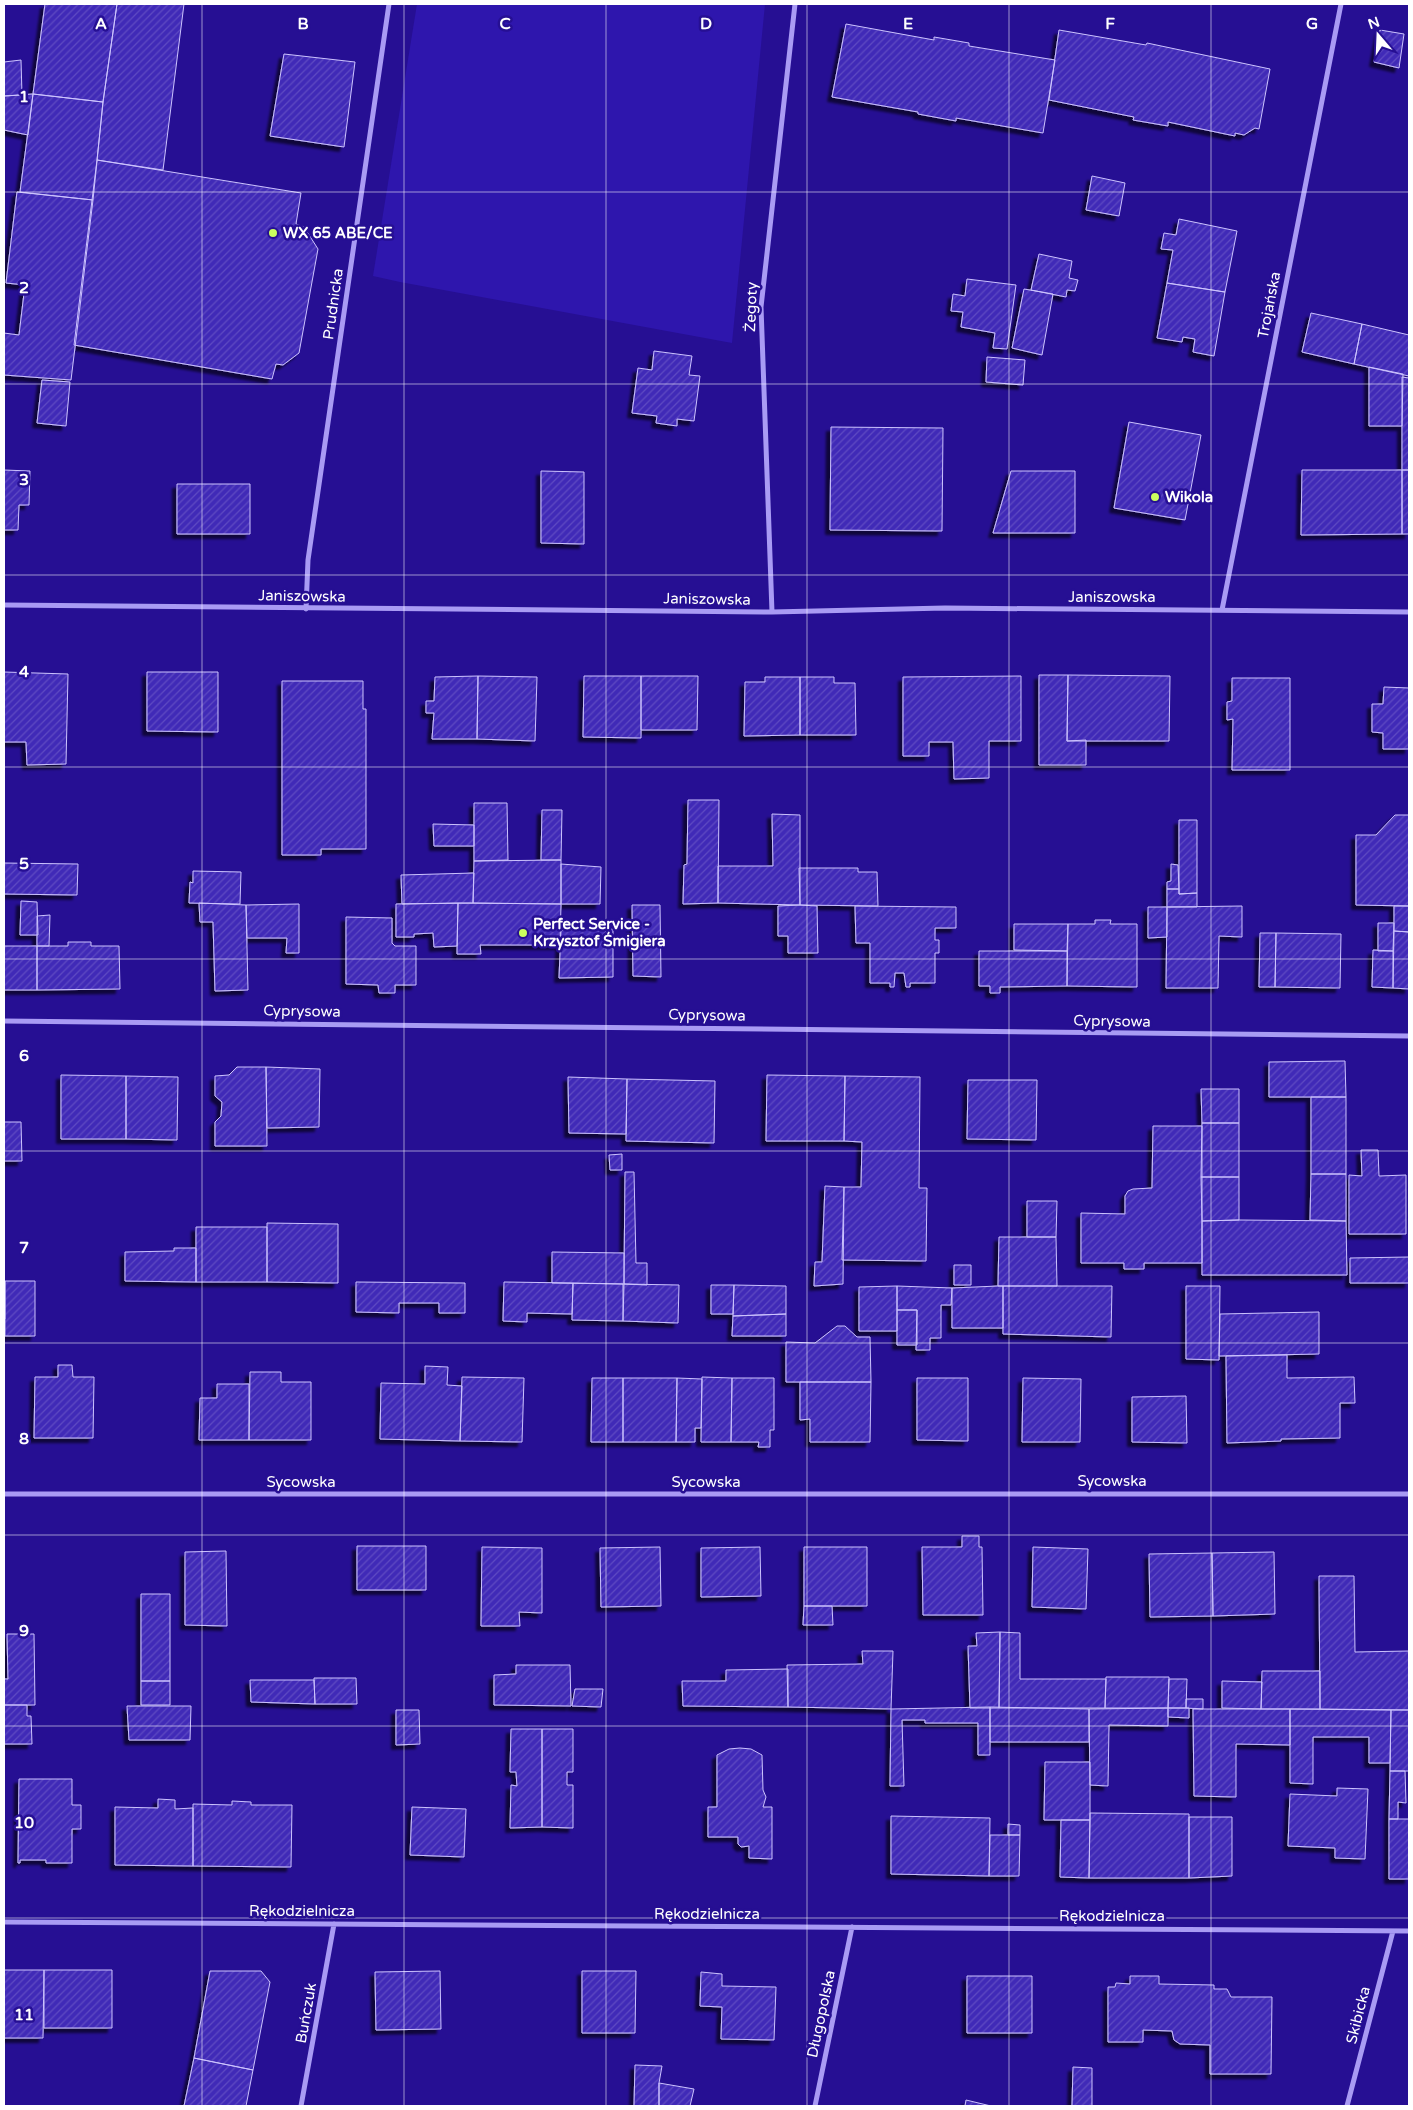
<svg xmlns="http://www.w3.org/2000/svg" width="1413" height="2110" font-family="'Varela Round',sans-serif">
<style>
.grass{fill:#2e16ad}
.building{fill:url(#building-hatch);stroke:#ccc3fe;filter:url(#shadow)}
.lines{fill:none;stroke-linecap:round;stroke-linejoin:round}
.minor{stroke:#a99bf4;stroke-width:5}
.grid{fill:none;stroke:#fff;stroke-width:1;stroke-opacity:0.55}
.poi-dot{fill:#cbff5e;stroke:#260f93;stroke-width:2}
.labels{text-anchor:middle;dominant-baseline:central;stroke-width:5;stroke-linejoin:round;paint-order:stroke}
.poi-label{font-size:15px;font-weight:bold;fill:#fff;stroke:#260f93;text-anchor:start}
.street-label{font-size:15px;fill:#fff;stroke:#260f93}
.grid-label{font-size:16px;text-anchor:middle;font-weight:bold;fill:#fff;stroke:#260f93;stroke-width:5;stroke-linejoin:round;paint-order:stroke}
</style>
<defs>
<pattern id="building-hatch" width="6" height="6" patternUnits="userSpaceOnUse" patternTransform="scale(1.25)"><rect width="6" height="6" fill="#412ab7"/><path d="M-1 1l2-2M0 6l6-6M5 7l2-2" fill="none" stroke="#5e4ac2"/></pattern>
<filter id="shadow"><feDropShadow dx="-4.5" dy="4.5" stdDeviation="1" flood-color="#0009"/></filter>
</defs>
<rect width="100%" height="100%" fill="#260f93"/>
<path class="grass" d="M417,4H765L732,343L400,282L373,276Z"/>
<path class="building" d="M45,4H117L103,102L33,94Z
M117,4H184L163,170L97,160L103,102Z
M846,24L934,40V37L969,43V46L1055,60L1043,133L956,118V121L918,114V112L832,97Z
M1059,30L1146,45L1147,43L1270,69L1259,129L1255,128L1244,135L1235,133V136L1168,122V126L1133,120L1134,117L1049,100Z
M1380,30L1404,34L1399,68L1374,62Z
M284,54L355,62L344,147L270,136Z
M21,60L22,95L4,96V62Z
M33,94L103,102L93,200L20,192Z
M33,94L28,135L4,130V96Z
M97,160L301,193L296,224L304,227L318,249L299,353L283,365L276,364L272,379L74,345Z
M1092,176L1125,183L1119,216L1086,210Z
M17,192L93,200L71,380L4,375V333L19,335L25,285L6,283Z
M1179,219L1237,231L1225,292L1167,283L1173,250L1161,249L1164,233L1176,235Z
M1039,254L1072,261L1069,278L1078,280L1075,291L1067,290L1066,297L1031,290Z
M967,279L1016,285L1007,349L993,348L995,333L961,327L963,312L951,311L953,294L965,296Z
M1167,283L1225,292L1214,356L1193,352L1195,339L1183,337L1182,342L1157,338Z
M1024,289L1053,294L1042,355L1012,348Z
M1311,313L1362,324L1354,364L1302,352Z
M1362,324L1409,335V376L1354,364Z
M654,351L692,356L689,375L700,376L694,421L677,419V426L656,423L657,416L632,413L638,368L652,370Z
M987,357L1025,360L1023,385L986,382Z
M1369,367L1403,374L1402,426H1369Z
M1402,377L1409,378V470H1402Z
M42,380L70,382L66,426L37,423Z
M1129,422L1201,435L1185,520L1114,508Z
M831,427L943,428L942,531L830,530Z
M4,470L30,471L29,505H19L18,530H4Z
M1302,470H1402V534L1301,535Z
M1402,470H1409V534H1402Z
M541,471L584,472V544L541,543Z
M1011,471H1075V533H993Z
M177,484H250V534H177Z
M4,672L68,674L66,764L27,765L26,742H4Z
M147,672H218V732L147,731Z
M1039,675H1068L1067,741L1086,740V765H1039Z
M1068,675L1170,676L1169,741H1067Z
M478,676L537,677L535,741L477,739Z
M478,676L477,739H432L434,713H426V701H434L435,677Z
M584,676H641V738L583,737Z
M641,676H698L697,730H641Z
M1021,676V741H989V778L954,779L953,742H929V756H903V677Z
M765,677H800V735L744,736L745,682H765Z
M800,677H834V683H855L856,735H800Z
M1232,678H1290V770H1232L1233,719L1227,720V702L1232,701Z
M282,681H363V709H366V849H321V855H282Z
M1384,687L1409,688V749H1383V733L1372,732V704H1383Z
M688,800H719L718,903L683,904L684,865L687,864Z
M474,803H507L508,860L474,861Z
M542,810H562L561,860H541Z
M772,814L800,815V905L718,903V866H773Z
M1395,815H1409V906L1356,905V835H1376Z
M1179,820H1197V893L1179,894Z
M433,824L474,825V846H434Z
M561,860V904L473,903L474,861Z
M4,863L78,864L77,895L4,894Z
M561,864L601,867L600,904H561Z
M1171,864L1178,865L1179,889H1167V882L1171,881Z
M799,868H858V872H877L878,906L800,905Z
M193,871L241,872L240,904L189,903L190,882L193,883Z
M474,873L473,903L402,904L401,875Z
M1167,889H1179V894L1197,893V907H1167Z
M21,901L37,902L38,935H20Z
M199,903L246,905L248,990L215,991L213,922H200Z
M458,903L457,946L434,947L433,933L414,934V937H396V904Z
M458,903L561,904L560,945H480L481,954H457Z
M299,904V953H286L287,938H247L246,905Z
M632,905H660L661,977L633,976Z
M800,905L817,906L818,953H788V936H778V906Z
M855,906L956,907V928H935V940H939V953H935V983H910V987H906L904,973H895L894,987H890V983H870V943H856Z
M1242,906V937L1219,936L1218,988H1166L1167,907Z
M1394,906H1409V932L1394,931Z
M1148,907H1167V937L1148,938Z
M50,915L49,946H37V916Z
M346,917L392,918V943L395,946H416V985H395V993H379L378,985L346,984Z
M1095,920H1111L1110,924H1137V987L1067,986L1068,924H1095Z
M1378,923H1394L1393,951H1378Z
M1014,924H1068L1067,951L1014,950Z
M613,929V977L559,978L561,930Z
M1394,931L1409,932V989L1393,988Z
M1260,933H1276L1275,987H1259Z
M1276,933L1341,934L1340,988L1275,987Z
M68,942H91V946H119L120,989L37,990V946H68Z
M4,946H37V990H4Z
M1373,950L1393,951V988L1372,987Z
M979,951H1067V986L1000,987V993H990V986H979Z
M1345,1061L1346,1097H1269V1062Z
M237,1067H266L267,1146H215V1122L221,1116L222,1102L215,1096V1076L229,1075Z
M266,1067L320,1069L319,1127L267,1128Z
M61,1075L126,1076V1139H61Z
M767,1075L845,1076L844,1141H766Z
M126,1076L178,1077L177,1140L126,1139Z
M845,1076L920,1077L919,1188H927L926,1261L842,1260L844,1187H861L862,1142L844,1141Z
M568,1077L627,1079L626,1134L569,1133Z
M627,1079L715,1081L714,1143L626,1141Z
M968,1080H1037L1036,1140L967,1139Z
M1201,1089H1239V1123H1202Z
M1311,1097H1346V1174H1311Z
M4,1122H21L22,1161H4Z
M1202,1123H1239V1177H1201Z
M1153,1126H1202V1263H1144V1269H1124V1263H1081V1213L1125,1214V1196L1128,1191L1133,1189L1152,1188Z
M1361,1150H1378L1379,1176L1406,1175V1234H1349V1175L1362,1176Z
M622,1154V1170H610L609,1155Z
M625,1172H634L636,1263H647V1285L624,1284Z
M1311,1174H1346V1221L1310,1220Z
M1201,1177H1239V1220L1202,1221Z
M825,1186L844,1187L843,1284L814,1286L815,1262H822Z
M1027,1201H1057L1056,1237H1027Z
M1239,1220L1346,1221L1347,1275H1202V1221Z
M267,1223L338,1224V1283L267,1282Z
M196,1227H267V1282H196Z
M999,1237H1056L1057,1286H998Z
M174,1248H196V1282L125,1281V1252L174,1251Z
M552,1252L624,1253V1284L552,1283Z
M1409,1257V1283H1350V1258Z
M954,1265H971V1285H954Z
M4,1281H5V1319H4Z
M5,1281H35V1336H5Z
M356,1282L465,1283V1313H439V1303H399V1313L356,1312Z
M504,1282L573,1283L572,1314L527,1313V1322L503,1321Z
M573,1283L623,1284V1321L572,1320Z
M624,1284L679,1285L678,1323L623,1321Z
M711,1285H734L733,1314H711Z
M734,1285L786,1286V1314L733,1316Z
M897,1286L952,1288L951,1305H941V1338H930V1350H916L917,1310H897Z
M897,1286V1331H859V1287Z
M998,1286H1003V1328H952V1288Z
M1003,1286H1112L1111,1337L1003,1334Z
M1186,1286H1220L1219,1360L1186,1359Z
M897,1310H917V1345H897Z
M1319,1312V1354L1219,1356L1220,1314Z
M786,1314V1336H732L733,1316Z
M837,1326H845L857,1337H870L871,1382H786V1342L815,1343Z
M1287,1355V1378L1354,1377L1355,1403H1340V1438L1281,1439V1441L1227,1443L1226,1356Z
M58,1365H72L73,1377H94L93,1438H34L35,1377H58Z
M425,1366L448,1367L447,1385L462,1386L460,1441L380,1439L381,1383L425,1384Z
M250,1372H281V1382H311V1440H249Z
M462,1377L524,1378L522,1442L460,1441Z
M702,1377L732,1378L731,1442H701Z
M592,1378H623V1442H591Z
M623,1378H677L676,1442H623Z
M677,1378L702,1379L701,1428H695V1442H676Z
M732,1378H774V1430H770V1447H758L759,1442H731Z
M917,1378H968V1441L917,1440Z
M1023,1378L1081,1379L1080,1442H1022Z
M800,1382H871L870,1442H810V1419L800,1420Z
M217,1384H249V1440H199L200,1398H217Z
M1186,1396L1187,1443L1132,1442V1397Z
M962,1536H979V1547H982L983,1615H923L922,1547H962Z
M357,1546H426V1590H357Z
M482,1547L542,1548V1613L519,1612L520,1626H481Z
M660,1547L661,1606L601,1607L600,1548Z
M760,1547L761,1596L701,1597V1548Z
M804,1547H867V1606H804Z
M1033,1547L1088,1549L1086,1609L1032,1607Z
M226,1551L227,1626L185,1625V1552Z
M1274,1552L1275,1614L1213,1616L1212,1553Z
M1212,1553L1213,1616L1150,1617L1149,1554Z
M1319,1576H1354L1355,1652L1409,1651V1710L1320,1709Z
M141,1594H170V1681H141Z
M804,1606H832L833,1625H803Z
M1000,1632L999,1708H970L968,1646H977L976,1633Z
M1000,1632L1020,1633V1679H1106L1105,1708H999Z
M7,1634H34L35,1705H4V1679H8Z
M862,1651H893L891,1709L788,1707L787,1665L863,1664Z
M516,1665H570L571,1706L494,1705V1675L516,1674Z
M788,1669V1707L683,1706L682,1681H726V1670Z
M1262,1671H1320V1709H1261Z
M1106,1677H1169L1168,1708H1105Z
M314,1678H356L357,1704H315Z
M1169,1679H1187L1186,1708H1168Z
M250,1680H314L315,1704L251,1702Z
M141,1681H170V1705H141Z
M1222,1681L1262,1682L1261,1709L1222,1708Z
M575,1689H603L601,1707L572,1706Z
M1186,1699H1203V1709L1186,1708Z
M4,1705H27V1716H31L32,1744H4Z
M127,1706H191L190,1740H129Z
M990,1707V1755H978V1723H925V1720H902L904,1786H890L891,1709Z
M990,1707L1089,1709V1742H990Z
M1168,1708V1726L1109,1725L1108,1786L1090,1785L1089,1709Z
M1168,1708H1189V1718L1168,1717Z
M1193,1709H1290V1745L1236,1744V1797L1194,1796Z
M1290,1709L1391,1710L1390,1763H1369V1737H1313V1784L1290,1783Z
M396,1710H419L420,1744L396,1745Z
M1391,1710H1409V1771H1390Z
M511,1729H542V1827L510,1828L511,1785L517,1786L516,1772H510Z
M542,1729H573V1772H567V1785H573V1828L542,1827Z
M740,1748L751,1749L762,1755L763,1790L766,1797L763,1807H772V1859L749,1858V1846L741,1847L738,1844V1837H708V1807H717V1755L729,1749Z
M1045,1762H1090V1820H1044Z
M1390,1771H1405L1406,1803L1398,1802V1819H1389Z
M19,1779H72V1805H81V1829H72V1863H46V1860H20V1863H18Z
M1337,1788L1368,1789L1365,1859L1335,1858V1848L1288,1846L1290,1794L1337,1796Z
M158,1799L175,1800V1809L193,1808V1866L115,1865V1807L158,1808Z
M232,1801L251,1802V1805H292L291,1867L193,1866V1804L232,1805Z
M412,1807L466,1809L464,1857L410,1855Z
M1090,1813L1189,1814V1878H1089Z
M891,1816L990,1818L989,1876L891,1874Z
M1189,1817H1232V1876L1189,1878Z
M1389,1819H1409V1879H1389Z
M1061,1820H1090L1089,1878L1060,1877Z
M1008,1824L1020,1825V1835H1008Z
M990,1835H1020L1019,1876H989Z
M4,1970H44L43,2038H4Z
M44,1970H112V2028H44Z
M210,1971H261L270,1982L253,2070L194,2058Z
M440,1971L441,2029L376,2030L375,1972Z
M582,1971H636L635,2033H582Z
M701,1972L722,1974V1986L776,1987L774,2040L721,2039L722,2007L700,2006Z
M967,1976H1032V2033H967Z
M1130,1976H1159V1984L1214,1985V1989H1227L1231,1997H1272L1271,2074H1210V2045L1180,2044L1174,2040L1172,2031L1143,2030V2042H1108V1987H1115L1116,1983L1130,1984Z
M194,2058L253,2070L246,2106H184Z
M635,2065L662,2066L659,2083V2106H634Z
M1073,2067L1092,2068V2106H1072Z
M659,2083L694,2089L690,2106H659Z
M966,2100L991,2106H965Z"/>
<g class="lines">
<path class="minor" d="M4,605L772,612L945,608L1409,612
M306,609L308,560L389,4
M1222,610L1341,4
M772,612L761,307L795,4
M4,1021L1409,1036
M4,1494H1409
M4,1922L1409,1931
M301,2106L334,1924
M815,2106L852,1927
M1347,2106L1393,1931"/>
</g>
<path class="grid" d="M202,4V2106M404,4V2106M606,4V2106M807,4V2106M1009,4V2106M1211,4V2106M4,192H1409M4,384H1409M4,575H1409M4,767H1409M4,959H1409M4,1151H1409M4,1343H1409M4,1535H1409M4,1726H1409M4,1918H1409"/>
<g class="poi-dot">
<circle cx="273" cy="233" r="5"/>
<circle cx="1155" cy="497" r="5"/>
<circle cx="523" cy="933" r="5"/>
</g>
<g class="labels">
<g class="poi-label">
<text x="283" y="233">WX 65 ABE/CE</text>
<text x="1165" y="497">Wikola</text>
<text x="533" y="924">Perfect Service -<tspan x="533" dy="17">Krzysztof Śmigiera</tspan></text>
</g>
<g class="street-label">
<text transform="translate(333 304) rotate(-82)">Prudnicka</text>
<text transform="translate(1269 305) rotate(-79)">Trojańska</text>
<text transform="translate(751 307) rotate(-88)">Żegoty</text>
<text transform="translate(302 596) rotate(1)">Janiszowska</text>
<text x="1112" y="597">Janiszowska</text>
<text transform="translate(707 599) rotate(1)">Janiszowska</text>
<text transform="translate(302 1011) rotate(1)">Cyprysowa</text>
<text transform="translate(707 1015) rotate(1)">Cyprysowa</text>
<text transform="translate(1112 1021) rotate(1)">Cyprysowa</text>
<text x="1112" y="1481">Sycowska</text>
<text x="301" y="1482">Sycowska</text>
<text x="706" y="1482">Sycowska</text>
<text x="302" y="1911">Rękodzielnicza</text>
<text x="707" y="1914">Rękodzielnicza</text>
<text x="1112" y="1916">Rękodzielnicza</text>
<text transform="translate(306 2013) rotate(-80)">Buńczuk</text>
<text transform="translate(821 2014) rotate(-78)">Długopolska</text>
<text transform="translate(1358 2015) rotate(-76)">Skibicka</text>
</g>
</g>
<g class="grid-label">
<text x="101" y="29">A</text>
<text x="303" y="29">B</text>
<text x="505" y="29">C</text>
<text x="706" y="29">D</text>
<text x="908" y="29">E</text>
<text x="1110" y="29">F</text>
<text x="1312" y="29">G</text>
<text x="24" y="102">1</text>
<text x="24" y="293">2</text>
<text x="24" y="485">3</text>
<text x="24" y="677">4</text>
<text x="24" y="869">5</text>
<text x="24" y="1061">6</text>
<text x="24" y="1253">7</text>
<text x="24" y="1444">8</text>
<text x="24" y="1636">9</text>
<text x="24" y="1828">10</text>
<text x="24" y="2020">11</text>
</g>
<rect width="1413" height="2110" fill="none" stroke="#ffffff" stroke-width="10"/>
<g transform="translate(1378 35) rotate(341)" stroke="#260f93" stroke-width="4" paint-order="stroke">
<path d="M0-4L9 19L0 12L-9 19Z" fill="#ffffff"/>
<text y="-8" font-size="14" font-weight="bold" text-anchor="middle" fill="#ffffff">N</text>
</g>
</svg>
